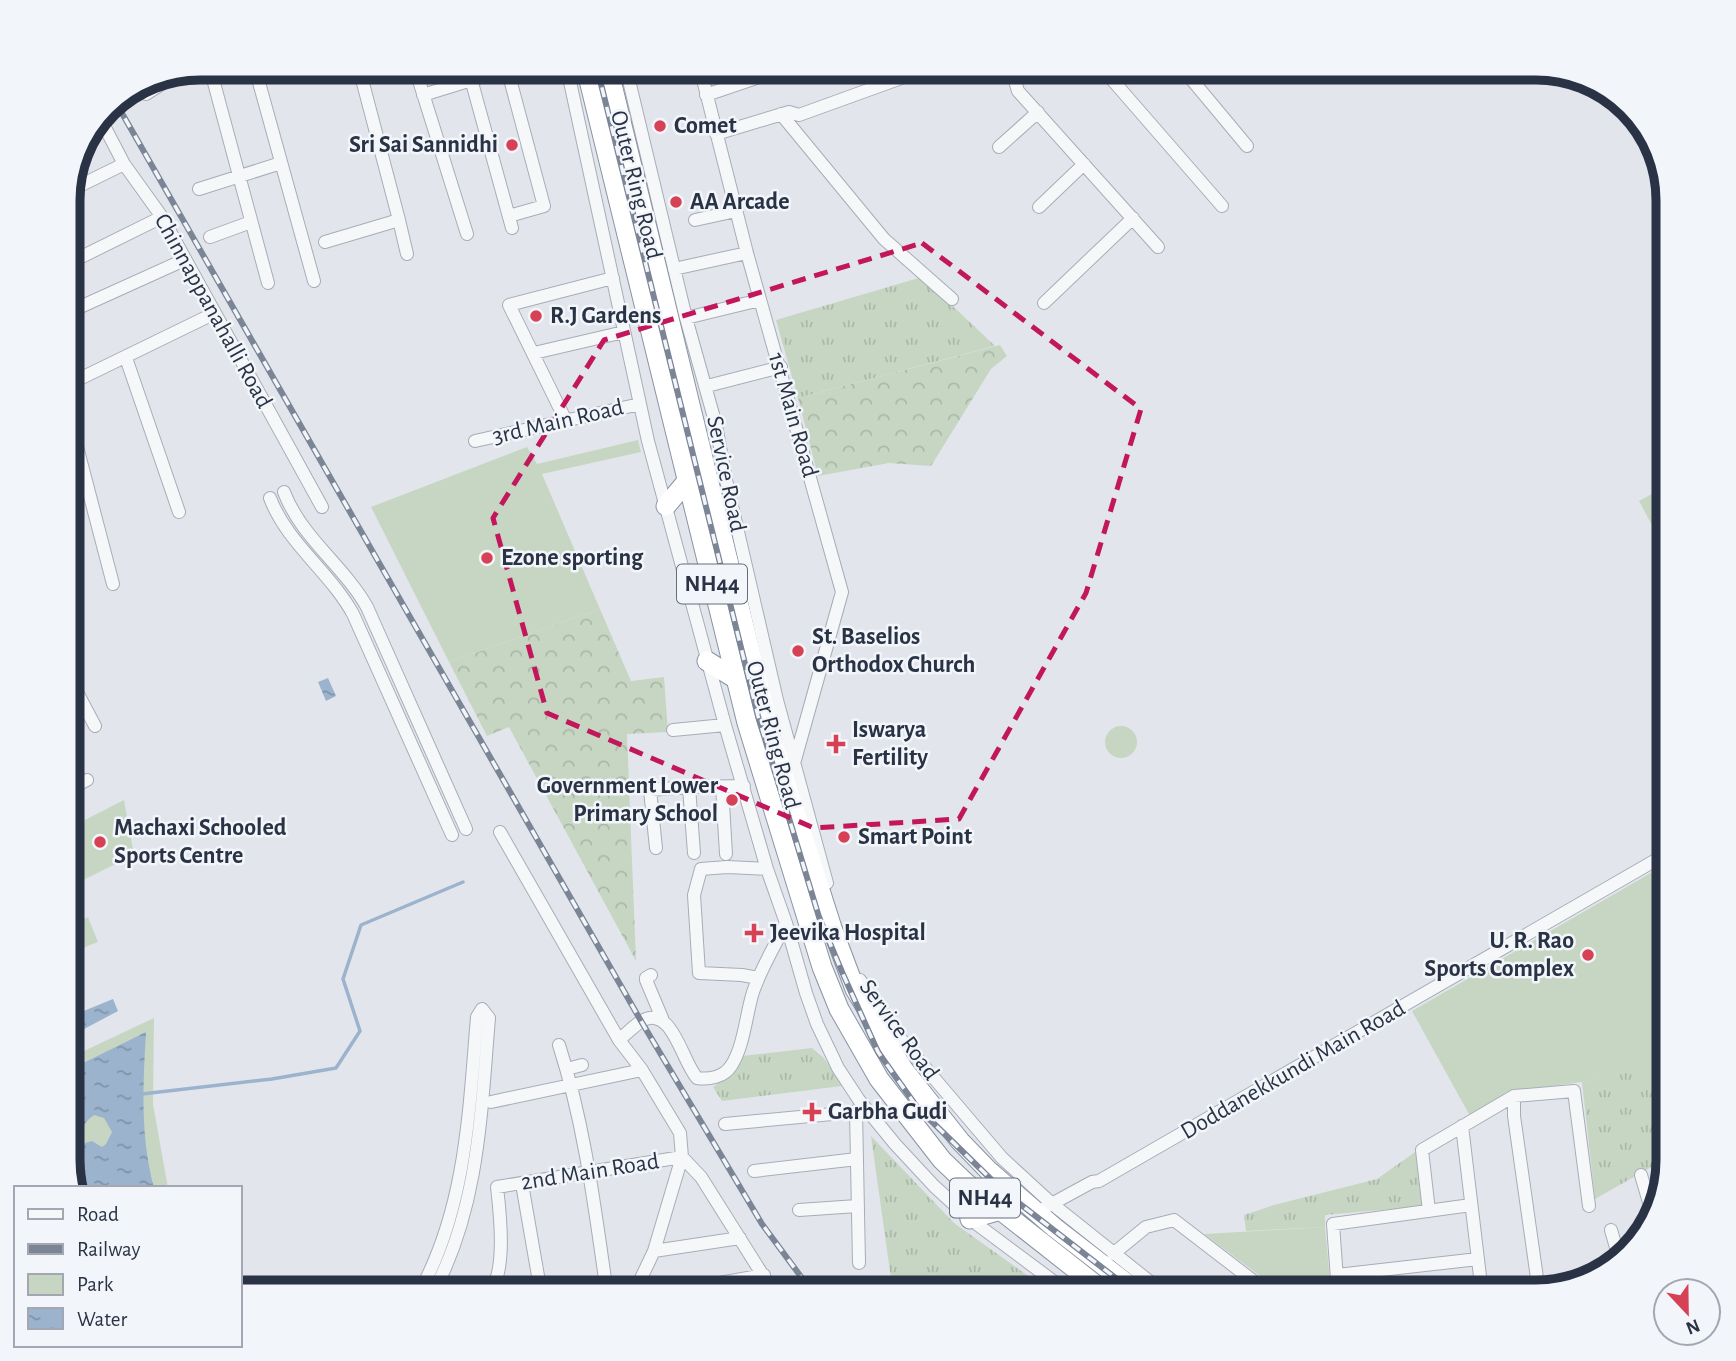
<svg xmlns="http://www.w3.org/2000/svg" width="1736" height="1361" font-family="'Alegreya Sans',sans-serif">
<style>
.grass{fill:url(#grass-tufts)}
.forest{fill:url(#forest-crowns)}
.green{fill:#c7d6c3}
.water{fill:url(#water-ripples);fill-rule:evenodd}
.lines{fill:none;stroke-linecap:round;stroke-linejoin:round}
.stream{stroke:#9cb3cd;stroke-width:3.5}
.minor-casing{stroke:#a7adb7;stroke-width:14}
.highway-casing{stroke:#8993a3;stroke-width:21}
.minor{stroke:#f6f7f9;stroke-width:12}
.highway{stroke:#fff;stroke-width:19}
.rail-casing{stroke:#7b8596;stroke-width:6}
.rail{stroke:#f2f5f9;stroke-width:3.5;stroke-dasharray:10;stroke-linecap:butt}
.marked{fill:none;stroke:#c2185b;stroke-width:5;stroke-dasharray:14 9;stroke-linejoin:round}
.poi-dot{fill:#d74155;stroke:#f2f5f9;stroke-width:2.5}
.labels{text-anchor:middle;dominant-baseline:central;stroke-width:5;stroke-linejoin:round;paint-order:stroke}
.shield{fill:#f2f5f9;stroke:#656d7b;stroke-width:2}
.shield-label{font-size:23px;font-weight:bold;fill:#293345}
.poi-label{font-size:24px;font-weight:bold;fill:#293345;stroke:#f2f5f9;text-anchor:start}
.street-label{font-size:24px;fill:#293345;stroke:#f2f5f9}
.rim{fill:none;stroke:#293345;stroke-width:9}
</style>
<defs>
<pattern id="grass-tufts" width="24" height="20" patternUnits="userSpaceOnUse" patternTransform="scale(1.75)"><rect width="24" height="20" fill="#c7d6c3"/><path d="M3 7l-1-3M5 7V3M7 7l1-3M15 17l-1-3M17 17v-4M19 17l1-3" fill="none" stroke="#abb8a9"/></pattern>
<pattern id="forest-crowns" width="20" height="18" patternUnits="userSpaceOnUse" patternTransform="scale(1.75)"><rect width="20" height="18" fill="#c7d6c3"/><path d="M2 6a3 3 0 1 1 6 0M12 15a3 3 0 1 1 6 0" fill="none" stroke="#abb8a9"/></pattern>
<pattern id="water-ripples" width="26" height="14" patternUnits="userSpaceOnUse" patternTransform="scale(1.75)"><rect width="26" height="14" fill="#9cb3cd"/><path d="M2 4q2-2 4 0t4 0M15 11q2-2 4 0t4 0" fill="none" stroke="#7f92a8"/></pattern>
</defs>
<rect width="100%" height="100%" fill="#e2e6ec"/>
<path class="grass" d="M922,277L995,346L798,398L776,320Z
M812,1048L824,1058L842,1086L722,1101L713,1087L737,1070L742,1056Z
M1654,1066L1668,1102V1156L1654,1160L1655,1165L1595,1199L1582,1082Z
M871,1136L954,1223L1052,1293H999L996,1290L982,1293H893Z
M1418,1150L1425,1206L1325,1215V1227L1246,1231L1244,1215L1274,1205L1377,1179Z"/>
<path class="forest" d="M1000,345L1007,356L991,369L931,466L889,463L818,476L798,398Z
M600,609L631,681L664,677L668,732L627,734L636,961L509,727L487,736L449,662Z"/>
<path class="green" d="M638,440L641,452L542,474L600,609L449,662L371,507L527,447L537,464Z
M1668,485V555L1639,501Z
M1105 742a16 16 0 1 1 32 0a16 16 0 1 1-32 0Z
M124,800L134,855L69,887V828Z
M1668,863V1065L1582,1082L1507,1092L1470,1116L1412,1011Z
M88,917L98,942L75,951L69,939V926Z
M154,1018L153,1104L168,1188H74L69,1169V1058Z
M1325,1227L1331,1293H1283L1204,1234Z"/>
<path class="water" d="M328,678L336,696L326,701L318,682Z
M113,999L118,1011L69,1037V1017Z
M146,1032C143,1084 140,1136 154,1188H74L69,1169V1070ZM94,1115L104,1118L112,1132L106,1144L102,1147L92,1141L82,1144C79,1131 84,1122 94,1115Z"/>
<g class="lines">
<path class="stream" d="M142,1094L272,1079L336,1068L360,1031L343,979L361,925L463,882"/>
<g class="minor-casing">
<path id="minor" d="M210,68L268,283
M255,68L314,281
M415,68L467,234
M448,68L452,86
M507,68L544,206L509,216
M567,68L648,441L725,725L767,869L786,923L806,993L817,1024L838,1068L859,1100L895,1144L934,1186L970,1219L1069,1293
M626,68L686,318L716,425L726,480L777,700L827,883
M700,68L747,253L842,592L795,760
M1011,68L1018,91L1158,247
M1102,68L1222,206
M1182,68L1247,146
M471,79L512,228
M146,94L163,83
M423,95L507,69
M706,95L786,68
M781,114L884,239L952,299
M100,118L124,164L162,217L322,507
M716,134L789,112L799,115L929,68
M999,147L1038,112
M199,189L281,163
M69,191L124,164
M1039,207L1084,164
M399,220L407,254
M695,220L736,211
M210,237L251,222
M325,242L399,220L359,68
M69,263L162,217
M674,269L747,253
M1044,303L1133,218
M69,312L184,260
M686,318L760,300
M534,353L624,332
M126,358L179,512
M69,384L215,313
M707,386L781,367
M69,416L113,584
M566,421L509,305L613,278
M475,441L640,404
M284,492C301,537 344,566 367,607L466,829
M270,498C287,543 330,572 353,614L452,835
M69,686L78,694L95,726
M673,730L725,725
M722,787L726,854
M69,789L87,780
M500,832L619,1040L642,1070L680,1133L682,1157L654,1251L634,1293
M656,848L650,790L689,787
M694,853L689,787L744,786
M651,975L646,978V980L662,1018
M758,978L742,975L699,973L694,895L701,869L727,867L767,869
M860,980L894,1031L1002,1158L1051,1203L1164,1293
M619,1040C626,1034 633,1027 640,1022C672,1002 681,1060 697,1078C709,1080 724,1077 731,1066C744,1047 746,1014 753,992C761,968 775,946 786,923
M559,1045C585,1126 595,1210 607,1293
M567,1069L582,1065
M1514,1096V1116L1539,1292
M491,1102L642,1070
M856,1111L859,1263
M725,1124L865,1111
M1462,1126L1482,1293
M1668,1161V1160
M754,1171L857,1159
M1641,1175L1651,1209
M522,1184L541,1293
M1046,1207L1092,1182L1099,1181L1668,853
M799,1210L857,1206
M1429,1211L1422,1150L1514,1096L1574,1091L1589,1206
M1611,1230L1619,1258
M654,1251L740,1238
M1113,1254L1146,1227L1174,1220L1269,1293
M1337,1275L1478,1259
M419,1293C466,1208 469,1112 477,1017L482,1009L489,1018C481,1113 479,1207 433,1293
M489,1293C507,1273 500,1213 497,1187L682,1157L701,1177L774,1293
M663,1293L764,1275
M1338,1293L1333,1224L1471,1205"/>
</g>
<g class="highway-casing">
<path id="highway" d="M586,68L747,723L822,967L839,1009L879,1079L942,1160L966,1183L1106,1293
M608,68L771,737L832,928L855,989L903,1069L960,1141L989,1171L1055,1228L1139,1293
M666,506L687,481
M707,661L736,679
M970,1219L1001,1210"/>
</g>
<use href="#minor" class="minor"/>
<use href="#highway" class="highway"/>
<g class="rail-casing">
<path id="rail" d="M597,68L758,716L819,917L842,972L878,1052L917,1107L1002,1190L1135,1293
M115,101L641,1021L762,1224L813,1293"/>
</g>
<use href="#rail" class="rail"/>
</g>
<path class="marked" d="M922,243L1141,409L1086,593L959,819L814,828L547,713L493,518L604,340Z"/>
<g class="poi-dot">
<circle cx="660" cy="126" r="7"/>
<circle cx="512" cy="145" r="7"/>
<circle cx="676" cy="202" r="7"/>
<circle cx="536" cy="316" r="7"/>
<circle cx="487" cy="558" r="7"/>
<circle cx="798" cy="651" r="7"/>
<path d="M832.5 733.5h7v7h7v7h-7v7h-7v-7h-7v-7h7z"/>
<circle cx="732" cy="800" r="7"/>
<circle cx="844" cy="837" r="7"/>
<circle cx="100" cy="842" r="7"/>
<path d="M750.5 922.5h7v7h7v7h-7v7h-7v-7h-7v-7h7z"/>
<circle cx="1588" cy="955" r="7"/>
<path d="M808.5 1101.5h7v7h7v7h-7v7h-7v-7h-7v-7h7z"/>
</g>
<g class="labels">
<g class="shield">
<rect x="677" y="564.5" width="70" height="39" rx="5"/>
<rect x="950" y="1178.5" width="70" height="39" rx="5"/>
</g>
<g class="shield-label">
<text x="712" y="584">NH44</text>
<text x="985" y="1198">NH44</text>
</g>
<g class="poi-label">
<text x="674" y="126">Comet</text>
<text x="498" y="145" text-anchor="end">Sri Sai Sannidhi</text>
<text x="690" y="202">AA Arcade</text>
<text x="550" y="316">R.J Gardens</text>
<text x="501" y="558">Ezone sporting</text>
<text x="812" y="637">St. Baselios<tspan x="812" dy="28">Orthodox Church</tspan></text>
<text x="852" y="730">Iswarya<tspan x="852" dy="28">Fertility</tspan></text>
<text x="718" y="786" text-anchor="end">Government Lower<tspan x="718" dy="28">Primary School</tspan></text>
<text x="114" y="828">Machaxi Schooled<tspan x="114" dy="28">Sports Centre</tspan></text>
<text x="858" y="837">Smart Point</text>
<text x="770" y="933">Jeevika Hospital</text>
<text x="1574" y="941" text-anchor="end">U. R. Rao<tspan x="1574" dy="28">Sports Complex</tspan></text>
<text x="828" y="1112">Garbha Gudi</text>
</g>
<g class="street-label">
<text transform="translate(636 185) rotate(76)">Outer Ring Road</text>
<text transform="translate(213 311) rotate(61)">Chinnappanahalli Road</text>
<text transform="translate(793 415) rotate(74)">1st Main Road</text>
<text transform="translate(558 422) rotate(-13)">3rd Main Road</text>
<text transform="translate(726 474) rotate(78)">Service Road</text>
<text transform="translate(773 735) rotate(75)">Outer Ring Road</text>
<text transform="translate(899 1030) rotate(54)">Service Road</text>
<text transform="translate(1293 1070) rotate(-30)">Doddanekkundi Main Road</text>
<text transform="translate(590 1172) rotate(-9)">2nd Main Road</text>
</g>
</g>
<path d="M0 0H1736V1361H0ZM200 80H1536A120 120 0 0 1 1656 200V1160A120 120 0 0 1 1536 1280H200A120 120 0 0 1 80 1160V200A120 120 0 0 1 200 80Z" fill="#f2f5f9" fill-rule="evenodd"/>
<path class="rim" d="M200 80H1536A120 120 0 0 1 1656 200V1160A120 120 0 0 1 1536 1280H200A120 120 0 0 1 80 1160V200A120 120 0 0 1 200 80Z"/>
<rect x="14" y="1186" width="228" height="161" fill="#f2f5f9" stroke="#a2a7b1" stroke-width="2"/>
<rect x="28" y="1209" width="35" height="10" fill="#f6f7f9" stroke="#a2a7b1" stroke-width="2"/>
<text x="77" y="1221" font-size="21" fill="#293345">Road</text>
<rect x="28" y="1244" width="35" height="10" fill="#7b8596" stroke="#a2a7b1" stroke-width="2"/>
<text x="77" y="1256" font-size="21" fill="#293345">Railway</text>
<rect x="28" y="1274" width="35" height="21" fill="#c7d6c3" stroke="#a2a7b1" stroke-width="2"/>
<text x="77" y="1291" font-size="21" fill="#293345">Park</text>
<rect x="28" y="1308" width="35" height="21" fill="url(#water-ripples)" stroke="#a2a7b1" stroke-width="2"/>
<text x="77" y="1326" font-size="21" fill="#293345">Water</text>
<g transform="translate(1687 1312) rotate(158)"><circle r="33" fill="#f2f5f9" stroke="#a2a7b1" stroke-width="2"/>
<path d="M0-5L12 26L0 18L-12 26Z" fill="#d74155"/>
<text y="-10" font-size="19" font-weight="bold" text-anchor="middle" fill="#293345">N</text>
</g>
</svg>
